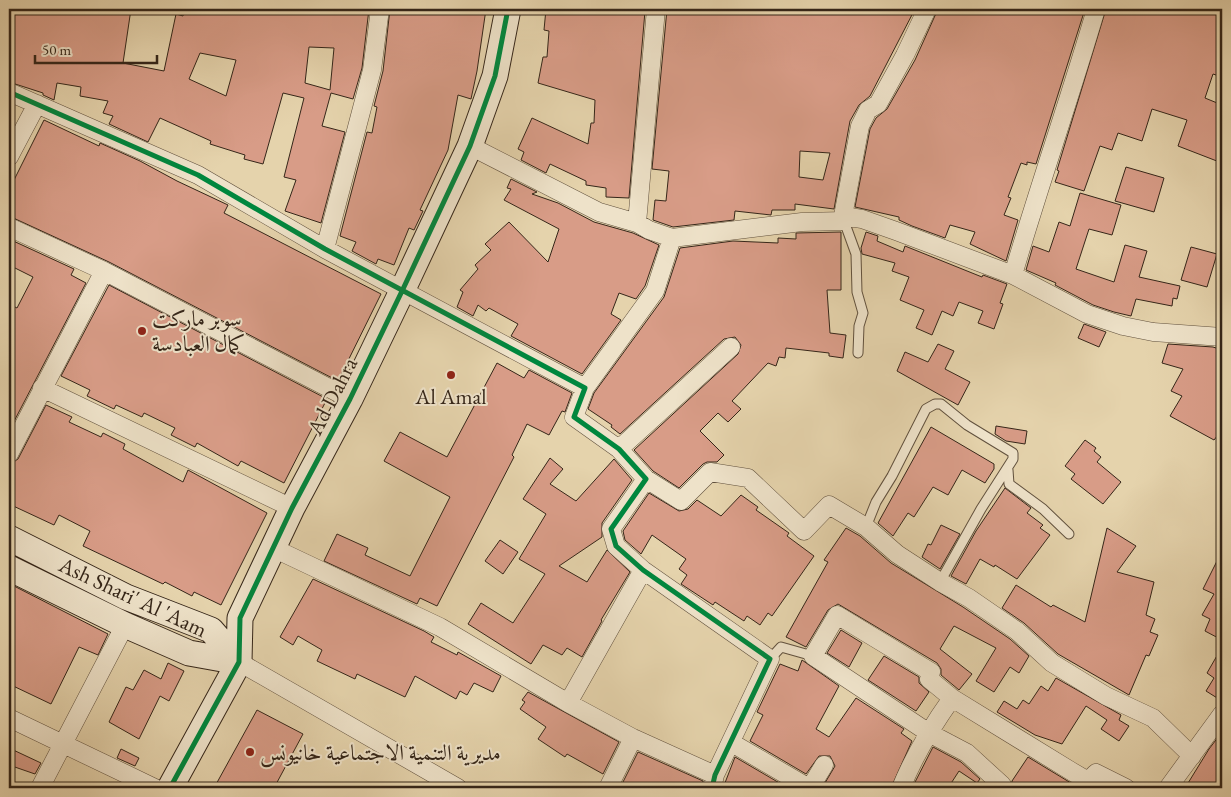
<svg xmlns="http://www.w3.org/2000/svg" width="1231" height="797" font-family="'EB Garamond',Amiri,serif">
<style>
.building{fill:#d89c87;stroke:#352619;fill-rule:evenodd}
.lines{fill:none;stroke-linecap:round;stroke-linejoin:round}
.lane-casing{stroke:#61513e;stroke-width:11}
.street-casing{stroke:#61513e;stroke-width:19}
.secondary-casing{stroke:#352619;stroke-width:27}
.lane{stroke:#eee2c9;stroke-width:9}
.street{stroke:#eee2c9;stroke-width:18}
.secondary{stroke:#eee2c9;stroke-width:25}
.cycleway-casing{stroke:#eee2c9;stroke-width:8}
.cycleway{stroke:#00873e;stroke-width:5}
.poi-dot{fill:#8f2418;stroke:#eee2c9;stroke-width:2}
.labels{text-anchor:middle;dominant-baseline:central;stroke-width:4;stroke-linejoin:round;paint-order:stroke}
.poi-label{font-size:22px;fill:#352619;stroke:#eee2c9;text-anchor:start}
.street-label{font-size:22px;fill:#352619;stroke:#eee2c9}
</style>
<rect width="100%" height="100%" fill="#e5d3ac"/>
<filter id="stains"><feTurbulence type="fractalNoise" baseFrequency=".004" numOctaves="4"/><feColorMatrix values="0 0 0 0 .2 0 0 0 0 .09 0 0 0 0 .02 0 0 0 .5 -.17"/></filter>
<radialGradient id="worn" r=".72"><stop offset=".6" stop-color="#630" stop-opacity="0"/><stop offset="1" stop-color="#630" stop-opacity=".3"/></radialGradient>
<path class="building" d="M9,9H131L123,63L164,71L176,14L183,16L184,9H369L362,68L353,99L331,93L322,126L345,132L321,223L285,211L296,180L284,177L304,98L283,93L263,164L244,159L245,155L210,144L211,141L160,118L148,142L109,124L113,116L103,113L108,101L80,96L81,87L57,83L54,100L43,95V93L9,82ZM309,47L334,48L330,90L305,83ZM200,53L236,60L226,96L189,79Z
M390,9H486L477,71L471,99L458,95L448,150L420,210L423,211L414,230L409,228L394,265L378,259L376,264L352,251L356,242L340,236L367,132L372,133L377,107L374,106L383,71Z
M546,9L645,11L629,198L606,197V188L586,185V181L550,164L546,173L521,160L524,152L518,149L532,118L588,144L591,123H594L595,100L538,83L543,57H547L549,31L544,30Z
M667,9H915L870,96L859,105L850,121L834,209L795,204V210H772L771,215L735,211L734,220L673,227L653,220L655,200L666,201L669,171L652,169ZM800,151L830,153L823,180L799,177Z
M938,9H1085L1036,164L1027,162V165L1021,163L1008,197L1011,198L1004,215L1018,220L1006,261L970,244L975,232L950,225L945,238L912,226L899,220V217L855,207L870,129L876,118L887,109L915,60Z
M1106,9H1222V77L1213,74L1205,98L1222,105V163L1178,146L1187,120L1152,109L1142,141L1118,133L1112,150L1100,146L1084,191L1055,182L1059,171L1057,170Z
M44,120L99,146L100,143L140,161L177,181L228,205L224,213L381,294L338,381L109,262L9,216V190Z
M1126,167L1164,178L1154,212L1115,201Z
M511,179L537,192L532,194L558,203L594,222L633,233L659,245L645,286L636,299L619,293L611,314L621,320L582,374L511,336L518,324L489,308L486,311L478,305L473,316L457,307L463,292L460,290L478,269L475,265L491,250L485,244L509,222L548,262L559,229L504,200L511,189L507,188Z
M1080,193L1121,205L1112,235L1089,229L1076,269L1114,282L1125,245L1147,251L1139,277L1180,286L1177,299L1173,298L1172,306L1136,299L1131,316L1114,312L1093,305L1055,285L1056,283L1026,270L1033,246L1049,252L1059,222L1070,226Z
M841,232V290H827L830,333L846,335L843,358L829,356V353L786,348L785,358L779,357L776,366L768,363L732,401L741,409L728,422L718,413L700,431L724,455L717,462H707L703,464L679,488L653,471L634,450L738,354L741,345L735,337L724,339L620,434L611,427L612,425L588,409L594,393L664,297L680,248L733,241L778,243V238L796,239V233Z
M866,232L878,236L877,241L903,252L905,246L982,277L983,275L1007,284L1000,303L1003,304L994,329L978,323L983,311L959,302L953,316L942,311L932,335L916,328L924,310L900,300L909,277L892,271L895,263L862,254L861,248Z
M9,239L74,269L71,275L86,283L9,431V304L17,308L33,277L9,265Z
M1191,247L1217,254L1207,287L1181,280Z
M109,285L327,399L284,483L241,461L238,466L197,443L195,447L171,435L175,428L144,413L142,417L116,405L114,409L87,396L90,390L61,376Z
M1084,324L1106,332L1099,347L1078,338Z
M938,344L954,351L945,369L970,382L958,405L897,371L905,352L928,362Z
M1168,344L1213,347L1222,350V437L1218,435L1214,440L1170,416L1182,396L1171,391L1183,369L1162,363Z
M497,363L524,378L529,370L572,393L565,412L562,411L549,435L527,424L512,455L514,457L437,606L420,598L417,604L324,561L337,534L368,548L365,555L410,576L450,497L384,461L400,432L447,457Z
M46,405L72,417L69,422L101,437L103,433L125,444L123,449L183,482L188,470L267,513L221,605L194,592L192,596L165,582L163,584L83,546L90,531L59,515L54,525L9,504V465L18,459Z
M996,426L1027,431L1025,444L1006,441L995,434Z
M931,427L994,464V469L985,483L962,470L948,495L933,487L914,517L908,513L893,536L878,523Z
M1085,440L1096,448L1094,451L1101,457L1097,462L1121,482L1103,504L1071,479L1075,474L1065,466Z
M550,458L563,469L550,484L576,501L614,459L632,480L602,523V537L559,566L587,582L607,550L630,572L601,620L602,621L582,657L567,648L562,655L543,645L531,664L468,624L481,603L513,623L545,574L519,559L546,514L523,499Z
M1005,488L1031,508L1027,513L1043,525L1040,528L1050,535L1017,579L995,565L994,567L980,559L966,584L951,576L976,531Z
M649,493L679,511L688,509L697,500L721,516L741,495L758,507L756,510L789,533L787,536L814,556L772,616L768,613L760,625L747,616L744,621L715,602L713,605L681,584L687,575L679,569L686,559L652,535L641,554L625,540L623,531Z
M941,525L960,534L940,569L922,557L928,544L931,545Z
M846,528L860,536L891,563L963,607L1010,639L1029,656L1019,673L1010,667L994,692L976,681L996,648L954,626L940,649L972,674L959,690L941,675V669L937,663L838,604L828,610L806,647L786,637L828,562L824,560Z
M1107,528L1136,546L1117,572L1154,582L1146,615L1155,619L1150,632L1158,635L1149,656L1146,655L1129,695L1058,654L1024,623L1002,608L1016,585L1051,607L1053,605L1085,622Z
M500,540L518,552L503,574L485,561Z
M1222,551V640L1205,631L1210,619L1202,615L1214,594L1203,589Z
M313,579L424,631L434,637L431,642L457,655L458,652L501,676L493,692L474,683L467,695L460,691L456,699L415,676L405,697L357,674L355,679L317,661L322,650L298,636L293,645L280,637Z
M14,586L108,634L98,655L79,647L51,704L9,684V597Z
M841,630L862,643L849,667L827,653Z
M1222,647V701L1206,691L1214,678L1207,673Z
M884,656L919,677V683L929,692L916,711L868,680Z
M802,660L839,686L816,729L829,737L856,698L904,729L901,733L912,741L891,788H822L835,766L830,756H819L806,774L750,741L763,715L757,712L780,664L798,671Z
M168,663L184,671L169,701L160,696L139,739L109,722L126,687L133,690L144,670L161,679Z
M1056,678L1121,715L1119,720L1129,726L1119,741L1101,729L1107,720L1086,706L1062,744L1035,735L997,712L1004,701L1017,709L1023,700L1029,704L1041,686L1048,691Z
M528,692L619,742L603,774L567,754L565,757L538,739L546,727L520,709L525,702L522,700Z
M257,710L303,734L274,788H214Z
M1222,732V788H1185L1209,749Z
M933,747L961,762L980,779L977,783L959,771L948,788H912Z
M9,748L41,763L35,774L9,765Z
M121,749L139,758L135,766L117,758Z
M638,752L703,781L702,788H631L622,784Z
M735,757L788,788H723Z
M1028,757L1066,780L1079,788H1017L1012,785V781Z"/>
<g class="lines">
<g class="lane-casing">
<path id="lane" d="M844,221L856,254L857,292L863,313L859,326L858,353
M1008,470L1009,484L1043,509L1069,534
M866,527L876,502L892,476L926,409L935,404H941L967,425L1013,453V459L981,509L940,582
M770,659L781,647L813,656"/>
</g>
<g class="street-casing">
<path id="street" d="M9,92L198,175L325,249L585,388L574,417L619,449L646,479L611,529L616,546L643,570L770,659L715,775L712,788
M470,146L599,212L637,223L649,230L672,238L802,222L844,221L843,216L862,219L896,231L1013,275L1087,314L1123,326L1153,332L1222,337
M9,157L37,104
M843,216L860,126L868,110L878,104L905,55L927,9
M637,223L656,9
M9,227L104,271L350,399
M325,249L372,70L380,9
M1013,275C1039,186 1070,98 1096,9
M42,388L292,508
M585,388L655,291L672,238
M619,449L731,347
M9,454L104,271
M646,479L681,501L710,472L748,478L804,531L829,505L866,527L897,554L940,582L969,598L1017,631L1052,663L1106,696L1153,718L1192,756
M273,548L440,627L568,703L633,738L715,775
M239,662L458,788
M568,703L643,570
M9,718L155,788
M732,743L809,788
M1002,785L967,753L929,733L813,656L837,615L931,672L929,679L952,698L1071,771L1088,781L1096,773L1126,788
M40,788L125,625
M608,788L633,738
M810,788L824,765
M901,788C914,756 932,726 952,698
M1168,788L1222,714"/>
</g>
<g class="secondary-casing">
<path id="secondary" d="M9,538L126,597L211,630L239,662
M9,568L125,625L189,653L239,662
M170,788L239,662L240,618L292,508L350,399L403,289L470,146L495,76L508,9"/>
</g>
<use href="#lane" class="lane"/>
<use href="#street" class="street"/>
<use href="#secondary" class="secondary"/>
<g class="cycleway-casing">
<path id="cycleway" d="M9,92L198,175L325,249L585,388L574,417L619,449L646,479L611,529L616,546L643,570L770,659L715,775L712,788
M170,788L239,662L240,618L292,508L350,399L403,289L470,146L495,76L508,9"/>
</g>
<use href="#cycleway" class="cycleway"/>
</g>
<g class="poi-dot">
<circle cx="142" cy="331" r="5"/>
<circle cx="451" cy="375" r="5"/>
<circle cx="250" cy="752" r="5"/>
</g>
<g class="labels">
<g class="poi-label">
<text x="152" y="318">سوبر ماركت<tspan x="152" dy="25">كمال العبادسة</tspan></text>
<text x="451" y="396" text-anchor="middle">Al Amal</text>
<text x="260" y="752">مديرية التنمية الاجتماعية خانيونس</text>
</g>
<g class="street-label">
<text transform="translate(332 396) rotate(-63)">Ad Dahra</text>
<text transform="translate(133 597) rotate(25)">Ash Shari' Al 'Aam</text>
</g>
</g>
<rect width="1231" height="797" fill="none" stroke="#e5d3ac" stroke-width="30"/>
<rect x="10" y="10" width="1211" height="777" fill="none" stroke="#352619" stroke-width="2.5"/>
<rect x="15" y="15" width="1201" height="767" fill="none" stroke="#352619"/>
<path d="M35 55v8h122v-8" fill="none" stroke="#352619" stroke-width="2.5"/>
<text x="42" y="55" font-size="15" fill="#352619" stroke="#eee2c9" stroke-width="4" paint-order="stroke">50 m</text>
<rect width="100%" height="100%" filter="url(#stains)"/>
<rect width="100%" height="100%" fill="url(#worn)"/>
</svg>
